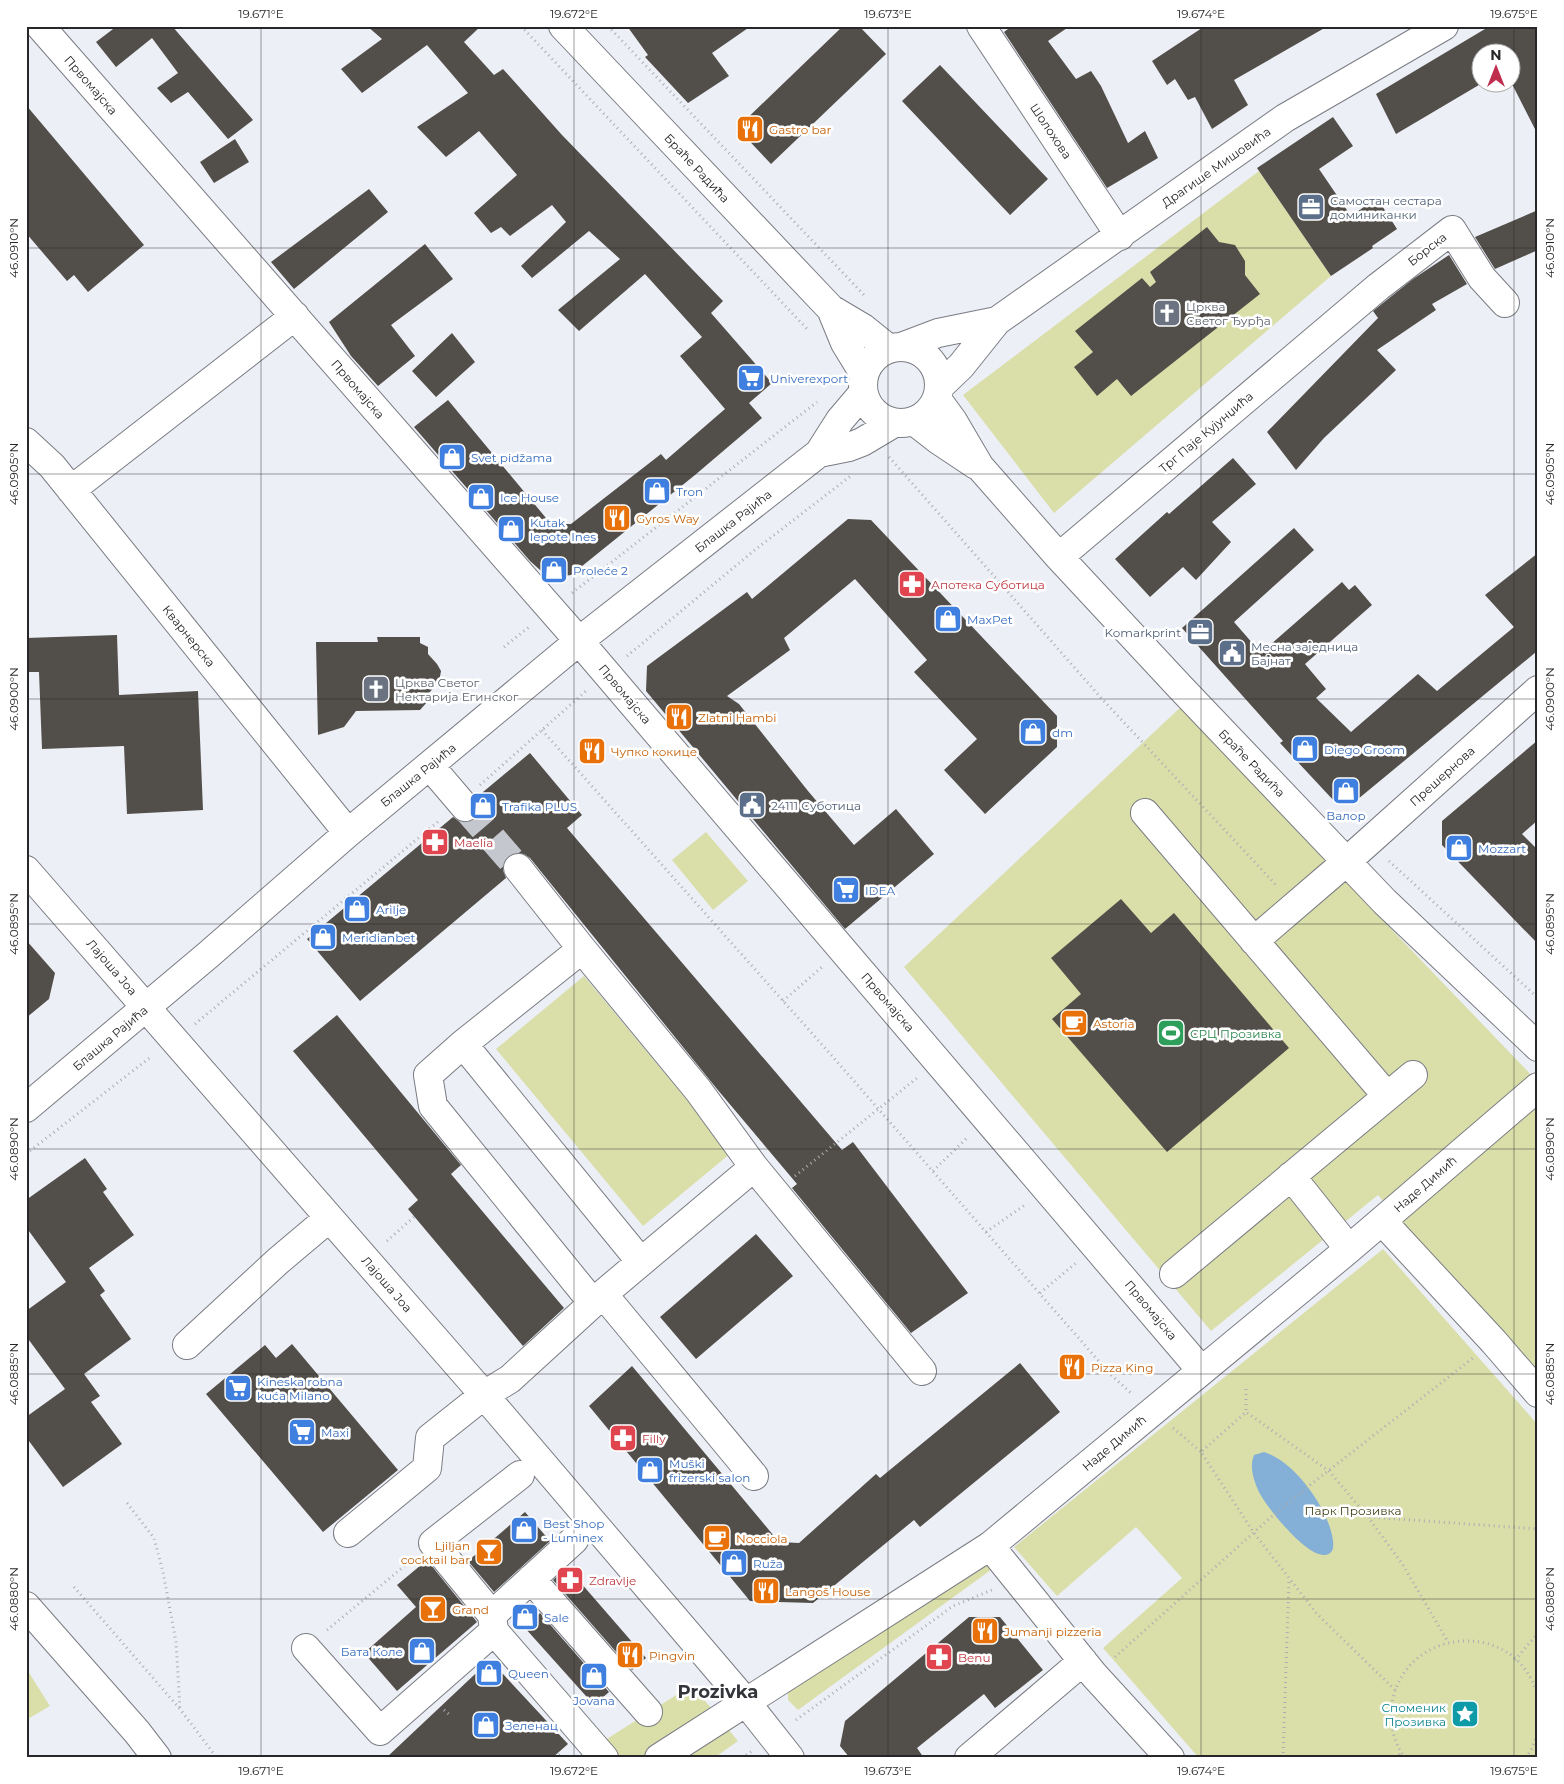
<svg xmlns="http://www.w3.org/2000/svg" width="1564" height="1784" font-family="Montserrat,sans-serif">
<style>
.green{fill:#dadfaa}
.water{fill:#84afd6}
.building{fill:#524e49}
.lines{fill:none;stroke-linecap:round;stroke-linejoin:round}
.minor-tunnel{stroke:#c5c7ce;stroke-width:28;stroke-dasharray:28 14;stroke-linecap:butt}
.minor-casing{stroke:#7a7c83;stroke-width:30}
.path{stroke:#abadb3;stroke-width:3;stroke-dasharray:1 4;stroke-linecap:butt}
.minor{stroke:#fff;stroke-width:28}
.ticks{fill:none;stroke:#27272a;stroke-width:1;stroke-opacity:0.45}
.labels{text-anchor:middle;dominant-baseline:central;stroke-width:5;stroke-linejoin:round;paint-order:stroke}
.street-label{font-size:12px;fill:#27272a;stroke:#fff}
.food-label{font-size:12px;fill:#c56008;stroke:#fff;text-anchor:start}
.service-label{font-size:12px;fill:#4e5e75;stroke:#fff;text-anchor:start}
.worship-label{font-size:12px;fill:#5b616d;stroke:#fff;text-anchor:start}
.shop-label{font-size:12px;fill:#366cbe;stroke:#fff;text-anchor:start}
.health-label{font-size:12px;fill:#be3a42;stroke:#fff;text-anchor:start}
.leisure-label{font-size:12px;fill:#27864d;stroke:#fff;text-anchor:start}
.park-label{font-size:12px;fill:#3d3f14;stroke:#fff}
.culture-label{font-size:12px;fill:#0d838f;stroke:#fff;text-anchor:end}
.district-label{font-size:18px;font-weight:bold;fill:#33353a;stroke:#fff}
.neatline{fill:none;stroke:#27272a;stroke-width:2}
.ticks-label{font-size:12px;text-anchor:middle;fill:#27272a}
</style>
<rect width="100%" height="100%" fill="#edeff7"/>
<path class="green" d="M1259,171L1331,276L1054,513L963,395Z
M1185,703L1323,858L1538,1082V1382L1378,1195L1211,1331L904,967Z
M706,832L748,881L713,910L672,860Z
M584,976L731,1153L643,1226L496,1049Z
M1383,1249L1538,1425V1758H1199L1103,1648L1182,1578L1136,1527L1057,1596L1014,1547Z
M992,1555L999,1564L798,1710L788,1700V1688Z
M26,1668L50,1706L26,1720Z
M692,1685L738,1741L714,1758H604L594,1747Z"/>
<path class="water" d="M1264,1452C1294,1461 1326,1506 1332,1535C1333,1540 1335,1550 1330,1553C1313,1567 1265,1505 1259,1492C1254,1481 1249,1467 1254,1455Z"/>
<path class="building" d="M117,26H172L253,120L228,139L188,92L171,103L157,88L178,73L152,38L116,67L96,42Z
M367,26H481L464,42L494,75L503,69L562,135L723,301L711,313L772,383L749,403L762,418L695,475L571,575L549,578L530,561L414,427L448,400L546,518L555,524H571L661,454L666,460L725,409L680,356L702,337L645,274L579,331L558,310L620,259L589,231L532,278L521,266L566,222L552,205L510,236L501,227L491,233L474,213L517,175L479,131L446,157L417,127L468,93L427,45L362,93L341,69L382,39Z
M627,26H751L712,53L729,76L688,103L645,57L648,55Z
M843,26H859L886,54L771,164L737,128Z
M1012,26H1070L1048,41L1076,79L1091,71L1101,86L1128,143L1145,131L1158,158L1107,188L1004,32Z
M1205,26H1328L1234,80L1248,105L1212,129L1195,97L1188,100L1175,79L1167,85L1152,61Z
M1490,26H1538V135L1511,82L1512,52H1482V82H1484L1396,134L1376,94Z
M940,65L1048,179L1010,215L902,101Z
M26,105L144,245L88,292L74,275L67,281L26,233Z
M1333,117L1353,146L1319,169L1351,216L1377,198L1397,229L1372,246L1373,248L1331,276L1257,168Z
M235,139L249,162L214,183L200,162Z
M369,189L388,212L294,289L271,262Z
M1538,210V250L1495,269L1475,237Z
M1207,227L1219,242L1235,245L1245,261V275L1260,294L1131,396L1117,379L1097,396L1074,367L1093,352L1075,331L1142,278L1150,287L1156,282L1150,272Z
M425,244L453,279L391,325L415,356L378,386L351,356L329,322Z
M1449,255L1467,284L1432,304L1436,310L1377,350L1396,370L1324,438L1296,470L1267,432L1378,318L1373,311L1413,279Z
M452,333L475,362L436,397L412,371Z
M1233,458L1256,484L1212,522L1231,542L1196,580L1183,567L1150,597L1115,559L1167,512L1169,514Z
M848,519L871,520L1057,716V747L985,814L944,770L977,739L914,672L927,660L855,579L784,638L790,650L727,696L739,704L808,791L854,845L896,809L934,854L845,929L646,691L647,666L747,592L752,599Z
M1294,528L1314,550L1234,622L1261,653L1342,582L1349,590L1355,585L1372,605L1305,664L1326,689L1316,698L1351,732L1418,674L1437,691L1514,627L1485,595L1538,553V654L1536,652L1352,804L1335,802L1280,743L1283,741L1182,628Z
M117,635L119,695L198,691L203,810L127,814L124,746L42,749L39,672H26V638Z
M377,637H420V643L428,647V654L437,664L441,671L439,682L428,694V701L420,710L356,711L344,727L318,735L316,642H378Z
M1538,740V820L1522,834L1538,850V944L1442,845V821Z
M530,753L582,815L567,828L842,1150L853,1142L968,1293L911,1333L792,1188L797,1184L717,1089L530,858L524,854L515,853L508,856L503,863V870L506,878L360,1001L307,939L453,817L460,822H468L475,819L480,812V804L477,797Z
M1121,899L1151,933L1174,913L1289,1048L1167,1152L1052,1019L1081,994L1051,958Z
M26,940L55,973L49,999L26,1018Z
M337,1015L461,1165L451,1174L564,1308L523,1346L408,1209L418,1200L293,1051Z
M85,1158L107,1189L103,1192L134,1235L89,1268L105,1291L100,1295L131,1339L84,1374L100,1396L91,1402L122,1444L63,1487L26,1437V1417L65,1389L26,1336V1311L66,1282L26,1227V1200Z
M756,1234L793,1276L696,1359L660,1317Z
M292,1344L398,1470L323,1532L206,1394L265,1345L276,1358Z
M1020,1363L1060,1412L920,1527L914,1520L813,1603L750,1601L589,1406L632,1366L779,1542L799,1543L876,1474L880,1478Z
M525,1512L550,1541L494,1592L468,1561Z
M427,1560L477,1622L397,1691L364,1653L416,1607L397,1585Z
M567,1567L646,1658L632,1670L553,1580Z
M540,1613L609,1692L594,1705L525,1628Z
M969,1617H1000L1043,1670L995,1708L984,1694L917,1748L924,1758H850L840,1746L845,1721Z
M490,1660L568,1744L552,1758H386Z"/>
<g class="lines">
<path class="minor-tunnel" d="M465,807L518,868"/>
<g class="minor-casing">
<path id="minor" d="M40,26L579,641L1201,1370
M563,26L831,309L863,328L889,349
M981,26L1120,236
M831,309L845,343L864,374
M901,347L938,333L997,321
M863 385a38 38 0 1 1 76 0a38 38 0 1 1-76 0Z
M939,387L961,366L997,321L1285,118L1444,26
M937,399L953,421L980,467L1059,557L1180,687L1385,902L1538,1047
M914,421L937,439L976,465
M26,442L52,466L348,833
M819,453L849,447L862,442L894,423
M71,490L295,316
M1059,557L1378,287L1452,230L1482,278L1505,303
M430,766L465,807
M1145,813L1387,1096
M26,870L484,1395L745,1701L790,1758
M1254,941L1346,862L1538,690
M582,949L463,1044L428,1075L433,1106L593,1303
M463,1044L641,1262
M26,1108L208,955L348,833L579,641L819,453L840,420L863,393
M754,1167L922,1371
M1291,1176L1349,1249
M1382,1221L1494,1342L1538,1393
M1174,1274L1413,1075
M603,1294L754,1476
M187,1345L278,1261L329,1218
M348,1533L427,1468L430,1438L484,1395L510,1379L603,1294L754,1167L698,1090L582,949L518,868
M990,1546L1094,1675L1170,1758
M531,1579L648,1712
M26,1606L137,1732L157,1758
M492,1615L574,1540
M494,1631L492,1615L433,1543L520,1475
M306,1648L380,1731L494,1631L604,1758
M659,1758L990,1546L1349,1249L1538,1087
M969,1758L1083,1661"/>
</g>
<path class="path" d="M521,26L809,331
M608,26L865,296
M889,457L1103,700L1277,886
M572,593L817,402
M504,647L529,627
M627,656L756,549L852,475
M542,730L833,1057L1110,1374L1132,1394
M480,785L586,691
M1389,861L1538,998
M783,1001L822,967
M195,1024L440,820
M26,1154L152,1056
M933,1171L968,1137
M795,1176L917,1078
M986,1232L1025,1205
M387,1241L415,1216
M1040,1293L1076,1263
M1246,1389V1412
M1173,1428L1201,1452
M127,1503L154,1538L163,1572L176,1642L180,1709
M1369,1517L1538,1529
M74,1587L180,1709L217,1758
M327,1630L413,1559
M1115,1657L1270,1518L1310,1485L1473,1358
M1515,1660L1538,1633
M1395,1690L1317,1614L1254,1533L1201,1452L1246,1412L1329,1471L1368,1517L1403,1565L1448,1642
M444,1710L451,1716
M796,1720L953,1606L992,1590
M555,1758L562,1752
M742,1758L752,1751
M1283,1758L1289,1579
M1395,1758L1401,1753
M1405,1758C1396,1746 1391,1730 1391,1715C1393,1628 1516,1612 1538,1697
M1526,1758L1531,1750L1538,1733"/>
<use href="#minor" class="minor"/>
</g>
<path class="ticks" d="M261,26V1758M574,26V1758M888,26V1758M1201,26V1758M1514,26V1758M26,248H1538M26,474H1538M26,699H1538M26,924H1538M26,1149H1538M26,1374H1538M26,1599H1538"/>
<defs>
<g id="restaurant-square" transform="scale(1.4375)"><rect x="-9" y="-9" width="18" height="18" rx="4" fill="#e8710a" stroke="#fff"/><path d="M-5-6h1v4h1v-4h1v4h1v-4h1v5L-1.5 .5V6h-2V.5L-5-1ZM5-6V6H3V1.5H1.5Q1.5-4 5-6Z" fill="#fff"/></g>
<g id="office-square" transform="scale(1.4375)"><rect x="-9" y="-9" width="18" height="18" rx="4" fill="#5c6f8a" stroke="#fff"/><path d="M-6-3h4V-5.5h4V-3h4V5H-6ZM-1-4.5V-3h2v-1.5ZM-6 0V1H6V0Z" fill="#fff"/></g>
<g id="church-square" transform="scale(1.4375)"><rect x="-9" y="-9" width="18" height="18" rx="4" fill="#6b7280" stroke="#fff"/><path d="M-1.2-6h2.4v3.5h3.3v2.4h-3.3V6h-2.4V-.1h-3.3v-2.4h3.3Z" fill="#fff"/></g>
<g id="supermarket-square" transform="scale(1.4375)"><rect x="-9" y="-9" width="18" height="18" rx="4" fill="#3f7fe0" stroke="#fff"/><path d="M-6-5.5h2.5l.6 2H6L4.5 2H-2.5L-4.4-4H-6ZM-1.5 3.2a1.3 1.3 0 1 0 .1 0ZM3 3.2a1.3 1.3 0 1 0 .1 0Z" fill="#fff"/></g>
<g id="shop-square" transform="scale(1.4375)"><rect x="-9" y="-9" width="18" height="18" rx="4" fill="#3f7fe0" stroke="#fff"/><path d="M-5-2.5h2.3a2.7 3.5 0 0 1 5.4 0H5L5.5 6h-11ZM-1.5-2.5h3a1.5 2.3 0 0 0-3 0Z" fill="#fff"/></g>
<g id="pharmacy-square" transform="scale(1.4375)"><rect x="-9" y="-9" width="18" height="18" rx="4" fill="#e0444e" stroke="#fff"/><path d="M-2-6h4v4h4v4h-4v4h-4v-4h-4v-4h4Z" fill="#fff"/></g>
<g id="civic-square" transform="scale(1.4375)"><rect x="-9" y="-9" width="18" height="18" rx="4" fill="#5c6f8a" stroke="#fff"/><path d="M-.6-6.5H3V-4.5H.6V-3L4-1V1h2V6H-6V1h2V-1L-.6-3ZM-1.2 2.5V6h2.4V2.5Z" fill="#fff"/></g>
<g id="cafe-square" transform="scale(1.4375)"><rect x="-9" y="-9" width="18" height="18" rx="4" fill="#e8710a" stroke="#fff"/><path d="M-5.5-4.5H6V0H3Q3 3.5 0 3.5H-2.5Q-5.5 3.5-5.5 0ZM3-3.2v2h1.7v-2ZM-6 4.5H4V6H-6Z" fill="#fff"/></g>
<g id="stadium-square" transform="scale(1.4375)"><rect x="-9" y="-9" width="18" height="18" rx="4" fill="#2e9e5b" stroke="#fff"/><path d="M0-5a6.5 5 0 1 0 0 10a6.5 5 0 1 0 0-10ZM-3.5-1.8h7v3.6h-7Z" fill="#fff"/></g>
<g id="bar-square" transform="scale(1.4375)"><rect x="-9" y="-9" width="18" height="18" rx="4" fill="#e8710a" stroke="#fff"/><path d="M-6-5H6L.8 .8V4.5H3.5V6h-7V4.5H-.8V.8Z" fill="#fff"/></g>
<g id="sight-square" transform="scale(1.4375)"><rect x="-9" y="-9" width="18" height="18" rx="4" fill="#0f9aa8" stroke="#fff"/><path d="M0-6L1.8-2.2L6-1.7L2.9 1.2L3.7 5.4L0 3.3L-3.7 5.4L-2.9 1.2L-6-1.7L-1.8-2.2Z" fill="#fff"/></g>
</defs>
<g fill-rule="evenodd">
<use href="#restaurant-square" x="750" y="129"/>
<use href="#office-square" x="1311" y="207"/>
<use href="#church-square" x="1167" y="313"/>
<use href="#supermarket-square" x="751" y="378"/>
<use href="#shop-square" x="452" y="457"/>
<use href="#shop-square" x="657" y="491"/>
<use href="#shop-square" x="481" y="497"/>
<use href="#restaurant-square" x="617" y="518"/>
<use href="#shop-square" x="511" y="529"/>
<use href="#shop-square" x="554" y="570"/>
<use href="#pharmacy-square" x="912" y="584"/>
<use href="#shop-square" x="948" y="619"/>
<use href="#office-square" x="1200" y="632"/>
<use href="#civic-square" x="1232" y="653"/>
<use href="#church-square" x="376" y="689"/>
<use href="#restaurant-square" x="679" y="717"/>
<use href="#shop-square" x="1033" y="732"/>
<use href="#shop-square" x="1305" y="749"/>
<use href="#restaurant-square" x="592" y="751"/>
<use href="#shop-square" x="1346" y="791"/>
<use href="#civic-square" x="752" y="805"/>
<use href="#shop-square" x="483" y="806"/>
<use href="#pharmacy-square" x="435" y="842"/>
<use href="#shop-square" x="1459" y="848"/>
<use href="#supermarket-square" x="846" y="890"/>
<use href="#shop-square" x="357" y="909"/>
<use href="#shop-square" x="323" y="937"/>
<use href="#cafe-square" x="1074" y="1023"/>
<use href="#stadium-square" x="1171" y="1033"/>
<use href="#restaurant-square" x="1072" y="1367"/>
<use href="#supermarket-square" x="238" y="1388"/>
<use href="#supermarket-square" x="302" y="1432"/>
<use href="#pharmacy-square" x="623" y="1438"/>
<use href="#shop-square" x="650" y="1470"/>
<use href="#shop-square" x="524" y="1530"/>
<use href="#cafe-square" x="717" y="1538"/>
<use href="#bar-square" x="489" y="1552"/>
<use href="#shop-square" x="734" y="1563"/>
<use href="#pharmacy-square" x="570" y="1580"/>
<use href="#restaurant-square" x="766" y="1591"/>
<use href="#bar-square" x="433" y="1609"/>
<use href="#shop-square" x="525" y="1617"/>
<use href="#restaurant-square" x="985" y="1631"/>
<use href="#shop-square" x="422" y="1651"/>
<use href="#restaurant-square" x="630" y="1655"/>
<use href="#pharmacy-square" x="939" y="1657"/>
<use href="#shop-square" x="489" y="1673"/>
<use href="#shop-square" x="594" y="1676"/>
<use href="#sight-square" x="1465" y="1714"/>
<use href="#shop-square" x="486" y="1725"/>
</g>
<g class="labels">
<g class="street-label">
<text transform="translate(91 85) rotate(49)">Првомајска</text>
<text transform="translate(1051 131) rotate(56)">Шолохова</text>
<text transform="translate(1216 167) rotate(-35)">Драгише Мишовића</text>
<text transform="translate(697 168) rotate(47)">Браће Радића</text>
<text transform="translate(1427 249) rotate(-38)">Борска</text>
<text transform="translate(358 389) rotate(49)">Првомајска</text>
<text transform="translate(1206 432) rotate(-40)">Трг Паје Кујунџића</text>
<text transform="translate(733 521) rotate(-38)">Блашка Рајића</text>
<text transform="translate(189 636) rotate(51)">Кварнерска</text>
<text transform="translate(625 694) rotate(50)">Првомајска</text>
<text transform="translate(1252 763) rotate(46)">Браће Радића</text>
<text transform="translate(418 775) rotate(-39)">Блашка Рајића</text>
<text transform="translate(1442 776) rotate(-42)">Прешернова</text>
<text transform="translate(112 967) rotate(49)">Лајоша Јоа</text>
<text transform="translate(888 1002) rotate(49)">Првомајска</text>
<text transform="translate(110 1038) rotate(-40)">Блашка Рајића</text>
<text transform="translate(1425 1184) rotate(-41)">Наде Димић</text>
<text transform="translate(387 1284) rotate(49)">Лајоша Јоа</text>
<text transform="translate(1151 1310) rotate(50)">Првомајска</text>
<text transform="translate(1114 1443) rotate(-40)">Наде Димић</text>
</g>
<g class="food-label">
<text x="769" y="129">Gastro bar</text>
<text x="636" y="518">Gyros Way</text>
<text x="698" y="717">Zlatni Hambi</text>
<text x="611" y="751">Чупко кокице</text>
<text x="1093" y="1023">Astoria</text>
<text x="1091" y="1367">Pizza King</text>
<text x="736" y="1538">Nocciola</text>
<text x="470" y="1545" text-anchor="end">Ljiljan<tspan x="470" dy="14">cocktail bar</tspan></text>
<text x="785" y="1591">Langoš House</text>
<text x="452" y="1609">Grand</text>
<text x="1004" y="1631">Jumanji pizzeria</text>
<text x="649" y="1655">Pingvin</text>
</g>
<g class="service-label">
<text x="1330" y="200">Самостан сестара<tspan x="1330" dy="14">доминиканки</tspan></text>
<text x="1181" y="632" text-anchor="end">Komarkprint</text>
<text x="1251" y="646">Месна заједница<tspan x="1251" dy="14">Бајнат</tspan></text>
<text x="771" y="805">24111 Суботица</text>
</g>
<g class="worship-label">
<text x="1186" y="306">Црква<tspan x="1186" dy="14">Светог Ђурђа</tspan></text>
<text x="395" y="682">Црква Светог<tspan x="395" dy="14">Нектарија Егинског</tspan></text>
</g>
<g class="shop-label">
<text x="770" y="378">Univerexport</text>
<text x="471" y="457">Svet pidžama</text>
<text x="676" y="491">Tron</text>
<text x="500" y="497">Ice House</text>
<text x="530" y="522">Kutak<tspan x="530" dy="14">lepote Ines</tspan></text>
<text x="573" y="570">Proleće 2</text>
<text x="967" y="619">MaxPet</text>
<text x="1052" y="732">dm</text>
<text x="1324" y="749">Diego Groom</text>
<text x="502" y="806">Trafika PLUS</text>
<text x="1346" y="815" text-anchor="middle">Валор</text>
<text x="1478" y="848">Mozzart</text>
<text x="865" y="890">IDEA</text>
<text x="376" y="909">Arilje</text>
<text x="342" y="937">Meridianbet</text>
<text x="257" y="1381">Kineska robna<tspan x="257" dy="14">kuća Milano</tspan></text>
<text x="321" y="1432">Maxi</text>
<text x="669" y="1463">Muški<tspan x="669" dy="14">frizerski salon</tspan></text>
<text x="543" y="1523">Best Shop<tspan x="543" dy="14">- Luminex</tspan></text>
<text x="753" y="1563">Ruža</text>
<text x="544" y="1617">Sale</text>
<text x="403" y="1651" text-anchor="end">Бата Коле</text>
<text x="508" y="1673">Queen</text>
<text x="594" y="1700" text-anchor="middle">Jovana</text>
<text x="505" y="1725">Зеленац</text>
</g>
<g class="health-label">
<text x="931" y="584">Апотека Суботица</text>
<text x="454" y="842">Maelia</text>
<text x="642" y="1438">Filly</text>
<text x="589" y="1580">Zdravlje</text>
<text x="958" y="1657">Benu</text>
</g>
<g class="leisure-label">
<text x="1190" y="1033">СРЦ Прозивка</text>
</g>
<g class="park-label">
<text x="1353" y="1510">Парк Прозивка</text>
</g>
<g class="culture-label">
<text x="1446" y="1707">Споменик<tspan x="1446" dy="14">Прозивка</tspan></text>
</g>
<g class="district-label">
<text x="718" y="1692">Prozivka</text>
</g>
</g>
<rect width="1564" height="1784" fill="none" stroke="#ffffff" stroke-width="55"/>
<g transform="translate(1496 68)"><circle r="24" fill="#ffffff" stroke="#a9a9aa"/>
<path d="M0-4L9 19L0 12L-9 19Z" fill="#bf2e4c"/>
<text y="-8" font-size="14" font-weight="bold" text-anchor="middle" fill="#27272a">N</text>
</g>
<rect x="28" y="28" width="1508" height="1728" class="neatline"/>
<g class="ticks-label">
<text x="261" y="18">19.671°E</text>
<text x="574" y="18">19.672°E</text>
<text x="888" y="18">19.673°E</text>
<text x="1201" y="18">19.674°E</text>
<text x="1514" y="18">19.675°E</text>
<text transform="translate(14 248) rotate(-90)" y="4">46.0910°N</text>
<text transform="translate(1550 248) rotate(-90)" y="4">46.0910°N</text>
<text transform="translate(14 474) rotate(-90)" y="4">46.0905°N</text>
<text transform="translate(1550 474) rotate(-90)" y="4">46.0905°N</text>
<text transform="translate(14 699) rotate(-90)" y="4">46.0900°N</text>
<text transform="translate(1550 699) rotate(-90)" y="4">46.0900°N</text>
<text transform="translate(14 924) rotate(-90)" y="4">46.0895°N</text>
<text transform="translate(1550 924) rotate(-90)" y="4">46.0895°N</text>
<text transform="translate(14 1149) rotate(-90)" y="4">46.0890°N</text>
<text transform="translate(1550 1149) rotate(-90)" y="4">46.0890°N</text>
<text transform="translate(14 1374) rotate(-90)" y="4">46.0885°N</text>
<text transform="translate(1550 1374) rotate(-90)" y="4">46.0885°N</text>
<text transform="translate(14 1599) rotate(-90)" y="4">46.0880°N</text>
<text transform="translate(1550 1599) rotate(-90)" y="4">46.0880°N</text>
<text x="261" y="1775">19.671°E</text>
<text x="574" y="1775">19.672°E</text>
<text x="888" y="1775">19.673°E</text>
<text x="1201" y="1775">19.674°E</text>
<text x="1514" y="1775">19.675°E</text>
</g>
</svg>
